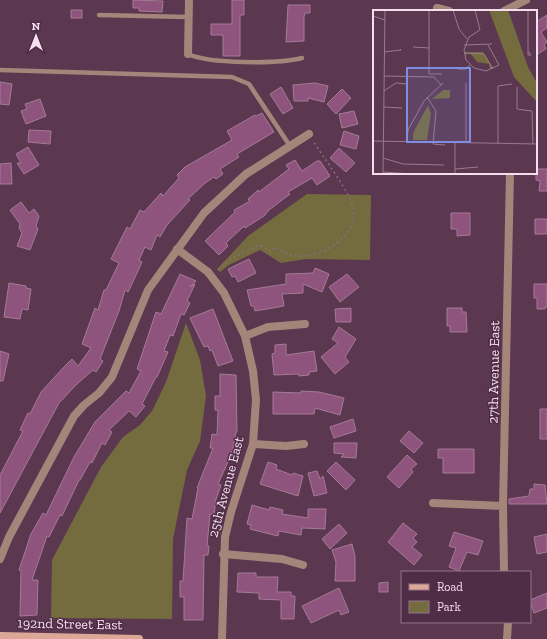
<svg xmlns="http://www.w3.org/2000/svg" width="547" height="639" font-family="'Zilla Slab',serif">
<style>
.green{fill:#746c3e}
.building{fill:#8f547d;stroke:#a47b96}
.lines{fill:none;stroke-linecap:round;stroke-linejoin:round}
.path{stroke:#8d6c82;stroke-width:1.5;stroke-dasharray:2 3;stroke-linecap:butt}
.lane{stroke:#a5857a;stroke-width:4.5}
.street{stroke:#a5857a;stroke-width:8}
.secondary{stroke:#dba897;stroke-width:8}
.labels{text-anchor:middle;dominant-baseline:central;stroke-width:3;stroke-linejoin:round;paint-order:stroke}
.street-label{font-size:14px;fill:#f5deed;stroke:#502d46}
.inset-road{fill:none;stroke:#997a8f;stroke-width:1}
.view{fill:#7e8fe1;fill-opacity:0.15;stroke:#7e8fe1;stroke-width:2}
.inset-edge{fill:none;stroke:#f5deed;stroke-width:2}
</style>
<rect width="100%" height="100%" fill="#5c3750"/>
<path class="green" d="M307,194L371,195L370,260L306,259L281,263L260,250L229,265L220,272L217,269L248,236Z
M186,323L200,360L206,396L200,441L187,470L173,539L172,619L51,618L52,560L101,467L123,437L140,425L152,411L166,382Z"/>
<path class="building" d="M133,0L163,1L162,12L139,11V8H133Z
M232,0H244V15H240V56H223V35H211V24H232Z
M288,5H310V13H305L304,17V41L286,42Z
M71,10H82V18H71Z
M547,15V28L541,32L547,42L544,45L546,49L536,55V22Z
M0,82L12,84L9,105L0,104Z
M315,83L328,86L324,102L308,98V101H294L293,85Z
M281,87L293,108L283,114L270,94Z
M342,89L351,98L336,114L327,104Z
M40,99L46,116L26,124L21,111L27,109L25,104Z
M354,111L358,124L342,128L339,114Z
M262,113L274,132L237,154L239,157L220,169L223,174L216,179L214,177L205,183L188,199L190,200L167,225L160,237L157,235L151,250L145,247L139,260L142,262L138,271L128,292L125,290L119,311L100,359L103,361L96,372L93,370L77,384L59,403L0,513V475L23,431L20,430L28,413L30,414L41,392L63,368L72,359L78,366L91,348L82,344L95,308L98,310L104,290H106L119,263L111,259L127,227L130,229L140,210L144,212L161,193L163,196L179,178L177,175L185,167L232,140L227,131L255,115L256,116Z
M29,130L51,131L50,144L28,142Z
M344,131L359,136L356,149L340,145Z
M28,147L39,165L24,174L17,163H21L16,154Z
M339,148L355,163L346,172L330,158Z
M295,160L302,171L317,161H320L330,176L317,185L312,178L288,192L290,194L269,210L264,216L245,228L244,226L226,243L228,246L219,255L205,241L235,212L234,210L250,201L248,199L258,190L259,192L289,169L286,165Z
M11,163L12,184H0V164Z
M536,169H547V191H539L540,181L536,180Z
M21,202L29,213L34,209L39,216L36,226L38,229L30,250L17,246L22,233L19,228L20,224L10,210Z
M451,213H470V235L457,236V229H451Z
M535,219H547V234H535Z
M249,259L256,273L238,282L235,276L232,277L228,269Z
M315,268L329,274L322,292L303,284V293L282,294L284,306L255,311L254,306H251L247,290L286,284V274L313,273Z
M180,274L196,281L190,287L195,284L187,301L190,303L184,315L181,314L173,336L170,335L164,351L168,352L157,377H156L142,404L145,406L136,417L129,411L109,430L112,432L105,445L102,443L92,463L90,462L80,480H79L62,516L60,515L49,537L47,536L32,580H38L37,615L20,616L21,571L19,570L31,534L43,513L46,515L74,457L95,422L126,391L129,393L141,371L137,369L156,312L161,314Z
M347,274L359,287L340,302L329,287Z
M9,283L26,286V288L31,289L28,310L22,309L20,319L4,317Z
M534,284H547V307H545V309H537V298H534Z
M351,308V322H336L335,309Z
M447,308H462V312H466L467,332H450V326H447Z
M213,309L233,361L218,366L212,350L210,351L208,346L204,347L190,318Z
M339,327L356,339L345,357L349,362L335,374L321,357L338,343L332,339Z
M286,344V355L314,351L317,371L309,372V375L299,376V374L274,375L272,354L275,353V345Z
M0,351L9,354L3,381H0Z
M220,374L236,375L237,432H236L232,453L218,484L221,485L216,499L214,515L210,514L207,546H209L208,555H204L203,620H184V597H180V581H183L187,518L192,519L198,488H197L213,448H210L212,434L217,435L218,410H215V396H220Z
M301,391L319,392L344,398L340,415L315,408L314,414H273V392L301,393Z
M540,409H547V439H540Z
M353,419L356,431L334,438L330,427Z
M409,431L423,443L414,453L400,441Z
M334,443H357L356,458L341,457L344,454L334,453Z
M438,449H474V473H443V458H438Z
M407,455L417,464L411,469L413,472L399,488L387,477Z
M268,462L277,465L276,469L292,475L293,473L303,476L298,496L260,484Z
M336,462L355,480L346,490L327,471Z
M317,471L320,479L323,476L327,493L314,496L308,473Z
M534,484L545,485L547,504H509V499L529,496L530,489H534Z
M252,505L269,510L270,507L283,510L282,514L308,518V509H326L325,529L302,528L301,535L279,531L278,536L250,529L251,525L247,524Z
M403,523L417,534L413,538L417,542L412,547L422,555L414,565L388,542Z
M339,524L347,533L330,549L322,539Z
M454,532L483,541L478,555L467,552L459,571L449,567L456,548L449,546Z
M547,534V552L537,554L534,537Z
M352,544L355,556V581H335L336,562L332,550Z
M238,573H256V577H278L277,592H291V596H295L294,619H281V600L259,599V593L237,592Z
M388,582V592H379V583Z
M339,588L349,612L341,615L339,610L311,623L302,606Z
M547,593V608L534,613L530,600Z"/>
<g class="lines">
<path class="path" d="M218,270L234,257L260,245L271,252L275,247C286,254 297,258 310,255C331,252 359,231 353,207C349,191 323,157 313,141"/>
<path class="lane" d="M99,15L188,17
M188,54C209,64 279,64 302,58
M0,70L232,77L249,84L290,146"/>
<path class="street" d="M437,8L449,11
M504,11L526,0
M188,54L189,0
M177,249L208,272L224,293L245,336L253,371L256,400L253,444L231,512L225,537L222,639
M245,336L268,327L305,324
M253,444L286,446L304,444
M433,503L503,506
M223,554L282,559L303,565
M0,559L9,537L74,416L84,405L99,393L112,377L148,290L204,213L246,174L309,134
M504,572L503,506L510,173
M507,639L508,622"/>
<path class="secondary" d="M0,636L139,639"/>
</g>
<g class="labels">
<g class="street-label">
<text transform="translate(494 372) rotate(-89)">27th Avenue East</text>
<text transform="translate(226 487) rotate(-75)">25th Avenue East</text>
<text transform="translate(70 624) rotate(1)">192nd Street East</text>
</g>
</g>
<g transform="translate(373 10)">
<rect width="164" height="164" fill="#5c3750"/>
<path d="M116,0H135L155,57L164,73V92L141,67ZM92,42H110L120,58L117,59L116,54L104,52L97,43L92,45ZM70,80H77V88L59,89ZM55,95L58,104L54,130H40V123Z" fill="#746c3e"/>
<path class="inset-road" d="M56,0V64H69M80,0L86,19L94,29M102,0L107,20L96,27L91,40L93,50L101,58L113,61L126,55L115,35M155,0V45H158L155,41M0,6L12,10M91,35L119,34M40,37L56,38M11,42L28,40L27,39M91,43L111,44L120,59M85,59H92L97,55M11,66L61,67L68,75M144,77V99L159,101L160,134M11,81L23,73L33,74M54,87L63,101L60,134L72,135M11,97L29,98M0,131L164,134M34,132L35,120L51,91L70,73M93,133V73M125,133V76L139,74M10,148L30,154L71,155M82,159L105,157M10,162L38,164M10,164L12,0M82,164V133"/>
<path class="view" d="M34,58H97V132H34Z"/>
<rect width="164" height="164" class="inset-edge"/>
</g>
<rect x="401" y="571" width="130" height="52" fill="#502d46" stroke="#927489"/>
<rect x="409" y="584" width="20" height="6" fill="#dba897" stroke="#927489"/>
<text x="437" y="591" font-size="12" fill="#f5deed">Road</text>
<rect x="409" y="601" width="20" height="12" fill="#746c3e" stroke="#927489"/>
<text x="437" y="611" font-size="12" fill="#f5deed">Park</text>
<g transform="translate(36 36)" stroke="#502d46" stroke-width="3" paint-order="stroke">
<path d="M0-3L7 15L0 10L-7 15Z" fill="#f5deed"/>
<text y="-6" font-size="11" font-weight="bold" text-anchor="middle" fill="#f5deed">N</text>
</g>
</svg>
